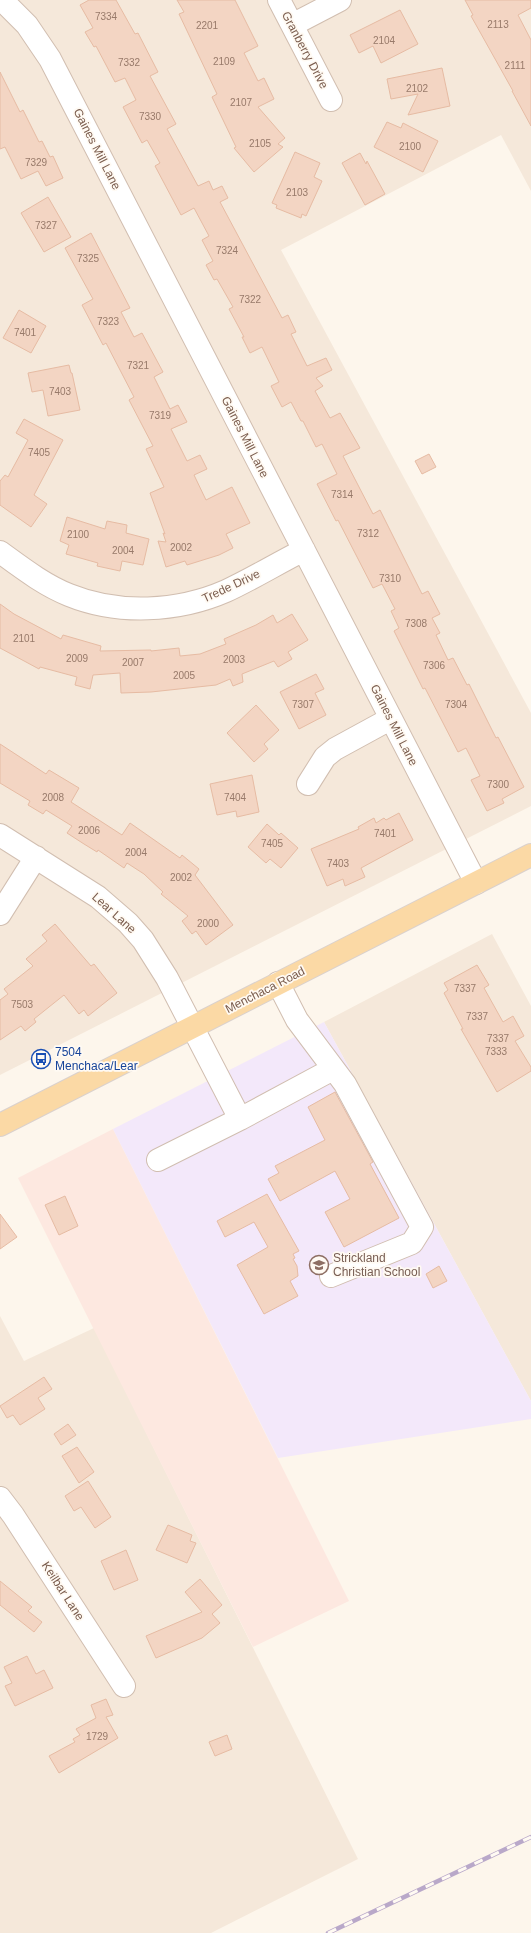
<svg xmlns="http://www.w3.org/2000/svg" width="531" height="1933" font-family="Arial,sans-serif">
<style>
.residential{fill:#f5e8da}
.commercial{fill:#fde8e0}
.education{fill:#f3e8fa}
.building{fill:#f3d5c3;stroke:#e6bba3}
.lines{fill:none;stroke-linecap:round;stroke-linejoin:round}
.minor-casing{stroke:#d1beb0;stroke-width:24}
.major-casing{stroke:#dad1cd;stroke-width:24}
.minor{stroke:#fff;stroke-width:22}
.major{stroke:#fbd9a5;stroke-width:22}
.rail-casing{stroke:#b9a8c9;stroke-width:4.5}
.rail{stroke:#fffaf3;stroke-width:3;stroke-dasharray:9;stroke-linecap:butt}
.labels{text-anchor:middle;dominant-baseline:central;stroke-width:3.5;stroke-linejoin:round;paint-order:stroke}
.number-label{font-size:10px;fill:#987a6a}
.street-label{font-size:12px;fill:#7a5c4d;stroke:#fffaf3}
.transit-label{font-size:12px;fill:#164399;stroke:#fffaf3;text-anchor:start}
.education-label{font-size:12px;fill:#785e54;stroke:#fffaf3;text-anchor:start}
</style>
<rect width="100%" height="100%" fill="#fdf6ec"/>
<path class="residential" d="M0,0H531V191L501,135L281,250L531,713V806L0,1075Z
M492,934L531,1006V1401L324,1022Z
M0,1316L24,1361L94,1328L358,1859L211,1933H0Z"/>
<path class="commercial" d="M113,1129L349,1601L253,1647L18,1178Z"/>
<path class="education" d="M324,1022L531,1401V1419L278,1458L113,1129Z"/>
<path class="building" d="M89,0H116L135,34L138,33L158,72L150,76L176,124L167,129L198,186L209,181L213,190L222,186L228,198L220,202L282,318L288,315L296,332L291,334L307,366L326,358L332,370L316,378L323,386L315,391L330,418L340,413L360,448L343,456L373,514L380,510L422,594L428,591L440,614L432,618L440,633L436,635L448,660L453,658L467,685L469,684L496,738L498,737L524,787L502,799L504,803L487,811L471,780L480,776L466,748L458,752L425,688L423,689L394,631L399,628L391,611L395,609L382,584L373,588L338,520L336,521L317,484L337,474L322,444L316,447L303,421H301L291,402L282,407L271,386L279,382L262,347L250,353L242,337H244L229,309L233,307L217,279L214,280L206,265L213,261L202,240L209,236L194,208L181,215L155,166L160,163L147,140L142,143L123,107L136,100L125,78L115,82L96,46L94,47L85,32L93,28L80,5Z
M177,0H235L258,46L244,53L258,81L264,78L274,99L258,107L285,138L278,144L283,147L254,172L234,148L236,147L212,97L217,94L179,14L184,12Z
M465,0H531V8L518,15L531,40V126L512,91H513L471,16L473,15Z
M400,10L418,44L381,63L373,46L359,53L350,35Z
M442,68L450,106L408,115L418,94L391,99L387,79Z
M0,72L20,112L23,110L39,142L42,141L50,157L53,156L63,178L46,186L38,171L21,179L5,147L0,149Z
M387,122L401,128L403,123L438,141L423,172L374,147Z
M295,152L320,163L314,177L322,181L306,216L302,214L301,218L276,208L277,205L272,203Z
M360,153L366,164L367,161L385,194L365,205L342,163Z
M48,197L71,237L44,252L21,213Z
M91,233L130,308L121,312L134,337L142,333L163,372L154,377L170,409L178,405L187,422L171,429L187,461L200,455L207,469L194,475L206,500L232,487L250,523L226,534L233,548L219,555L187,565L185,561L166,567L158,541L166,542L163,533L165,534L150,493L164,487L146,449L153,446L129,400L134,397L106,343L103,345L82,305L93,299L65,248Z
M19,310L46,326L31,353L3,338Z
M69,365L71,373H72L80,410L48,416L43,390L32,392L28,373Z
M24,419L63,440L34,495L47,504L31,527L0,505V481L5,475L8,477L28,440L16,433Z
M429,454L436,467L422,474L415,461Z
M67,517L105,529L107,521L127,525L126,533L149,539L143,565L122,561L120,571L97,566L98,563L66,554L69,545L60,541Z
M0,604L14,614L61,639L63,635L101,646L100,651L151,650V651L179,648L180,656L200,654L226,644L224,639L256,625L273,615L277,623L292,614L308,640L288,652L292,659L278,667L274,661L242,674L243,682L233,686L230,679L216,685L151,692L121,693L120,673L93,675L90,689L75,685L77,677L40,667L39,669L0,648Z
M316,674L324,689L315,693L326,715L299,729L280,692Z
M256,705L279,730L264,744L268,749L254,762L227,733Z
M0,744L46,774L49,770L79,788L71,802L122,835L130,823L180,858L182,855L199,869L195,875L233,925L206,945L196,931L192,934L182,921L188,916L161,894L163,892L144,874L127,863L124,868L98,850L97,852L84,844L67,833L72,826L46,810L43,814L28,805L30,801L0,783Z
M252,775L259,812L237,817L236,811L217,815L210,784Z
M399,813L413,840L361,868L365,877L345,886L343,879L327,886L311,849L359,829L358,827L374,818L376,823L384,818L386,820Z
M267,824L279,835L281,833L298,848L281,868L270,859L266,863L248,847Z
M55,924L91,966L94,964L117,993L88,1016L84,1010L79,1014L64,995L34,1019L36,1022L25,1031L21,1026L0,1040V1000L8,994L4,989L33,966L26,959L47,941L42,935Z
M477,965L489,985L484,988L503,1022L513,1016L524,1036L515,1041L531,1067V1071L497,1092L461,1029H463L444,993L448,990L444,983Z
M335,1092L373,1162L370,1164L399,1218L344,1247L325,1212L350,1199L335,1171L280,1201L268,1179L279,1173L275,1166L325,1140L308,1107Z
M267,1194L299,1251L293,1254L295,1258L293,1259L297,1266L298,1276L290,1281L298,1296L264,1314L237,1265L268,1247L254,1222L225,1237L217,1221Z
M65,1196L78,1226L59,1235L45,1205Z
M0,1214L17,1237L0,1249Z
M439,1266L447,1281L433,1288L426,1274Z
M44,1377L52,1389L38,1398L45,1409L20,1425L13,1415L7,1418L0,1406Z
M68,1424L76,1435L61,1445L54,1434Z
M77,1447L94,1472L79,1483L62,1456Z
M88,1481L111,1517L95,1528L81,1507L74,1511L65,1496Z
M168,1525L192,1535L190,1541L196,1543L187,1563L156,1550Z
M126,1550L138,1580L114,1590L101,1561Z
M200,1579L222,1605L212,1614L220,1623L202,1638L156,1658L146,1636L202,1612L185,1592Z
M0,1581L32,1607L28,1611L42,1622L34,1632L0,1605Z
M27,1656L36,1674L44,1670L53,1688L15,1706L5,1686L12,1683L4,1667Z
M106,1699L113,1715L106,1717L118,1738L59,1773L49,1756L75,1742L73,1739L80,1735L76,1729L96,1718L91,1705Z
M227,1735L232,1749L215,1756L209,1742Z"/>
<g class="lines">
<g class="minor-casing">
<path id="minor" d="M2,0L27,25L50,59L476,883
M279,0L331,100
M292,25L340,0
M0,552C22,568 44,585 69,595C118,615 178,612 226,591C252,579 278,563 304,550
M308,784L325,757L335,749L390,719
M0,835L98,897L128,923L143,940L167,978L240,1119
M0,914L36,857
M278,983L297,1020L345,1084L422,1227L412,1243L331,1276
M158,1160L240,1119L333,1069
M0,1498L13,1515L124,1686"/>
</g>
<g class="major-casing">
<path id="major" d="M0,1125L531,855"/>
</g>
<use href="#minor" class="minor"/>
<use href="#major" class="major"/>
<g class="rail-casing">
<path id="rail" d="M328,1933L531,1837"/>
</g>
<use href="#rail" class="rail"/>
</g>
<defs>
<g id="bus-ring" transform="scale(1)"><circle r="9.5" fill="#fffaf3" stroke="#1a4fb4" stroke-width="1.5"/><path d="M-5-6H5V4H4V6H2V4H-2V6H-4V4H-5ZM-3.5-4V0h7V-4ZM-3.5 1.2v1.5H-2V1.2ZM2 1.2v1.5H3.5V1.2Z" fill="#1a4fb4"/></g>
<g id="school-ring" transform="scale(1)"><circle r="9.5" fill="#fffaf3" stroke="#8d6e63" stroke-width="1.5"/><path d="M0-5L7-2L0 1L-7-2ZM-4 1L0 2.5L4 1V4Q0 6-4 4Z" fill="#8d6e63"/></g>
</defs>
<g fill-rule="evenodd">
<use href="#bus-ring" x="41" y="1059"/>
<use href="#school-ring" x="319" y="1265"/>
</g>
<g class="labels">
<g class="number-label">
<text x="106" y="16">7334</text>
<text x="498" y="24">2113</text>
<text x="207" y="25">2201</text>
<text x="384" y="40">2104</text>
<text x="224" y="61">2109</text>
<text x="129" y="62">7332</text>
<text x="515" y="65">2111</text>
<text x="417" y="88">2102</text>
<text x="241" y="102">2107</text>
<text x="150" y="116">7330</text>
<text x="260" y="143">2105</text>
<text x="410" y="146">2100</text>
<text x="36" y="162">7329</text>
<text x="297" y="192">2103</text>
<text x="46" y="225">7327</text>
<text x="227" y="250">7324</text>
<text x="88" y="258">7325</text>
<text x="250" y="299">7322</text>
<text x="108" y="321">7323</text>
<text x="25" y="332">7401</text>
<text x="138" y="365">7321</text>
<text x="60" y="391">7403</text>
<text x="160" y="415">7319</text>
<text x="39" y="452">7405</text>
<text x="342" y="494">7314</text>
<text x="368" y="533">7312</text>
<text x="78" y="534">2100</text>
<text x="181" y="547">2002</text>
<text x="123" y="550">2004</text>
<text x="390" y="578">7310</text>
<text x="416" y="623">7308</text>
<text x="24" y="638">2101</text>
<text x="77" y="658">2009</text>
<text x="234" y="659">2003</text>
<text x="133" y="662">2007</text>
<text x="434" y="665">7306</text>
<text x="184" y="675">2005</text>
<text x="303" y="704">7307</text>
<text x="456" y="704">7304</text>
<text x="498" y="784">7300</text>
<text x="53" y="797">2008</text>
<text x="235" y="797">7404</text>
<text x="89" y="830">2006</text>
<text x="385" y="833">7401</text>
<text x="272" y="843">7405</text>
<text x="136" y="852">2004</text>
<text x="338" y="863">7403</text>
<text x="181" y="877">2002</text>
<text x="208" y="923">2000</text>
<text x="465" y="988">7337</text>
<text x="22" y="1004">7503</text>
<text x="477" y="1016">7337</text>
<text x="498" y="1038">7337</text>
<text x="496" y="1051">7333</text>
<text x="97" y="1736">1729</text>
</g>
<g class="street-label">
<text transform="translate(305 50) rotate(62)">Granberry Drive</text>
<text transform="translate(97 149) rotate(63)">Gaines Mill Lane</text>
<text transform="translate(245 437) rotate(63)">Gaines Mill Lane</text>
<text transform="translate(231 586) rotate(-25)">Trede Drive</text>
<text transform="translate(394 725) rotate(63)">Gaines Mill Lane</text>
<text transform="translate(114 913) rotate(42)">Lear Lane</text>
<text transform="translate(265 990) rotate(-27)">Menchaca Road</text>
<text transform="translate(63 1591) rotate(57)">Keilbar Lane</text>
</g>
<g class="transit-label">
<text x="55" y="1052">7504<tspan x="55" dy="14">Menchaca/Lear</tspan></text>
</g>
<g class="education-label">
<text x="333" y="1258">Strickland<tspan x="333" dy="14">Christian School</tspan></text>
</g>
</g>
</svg>
